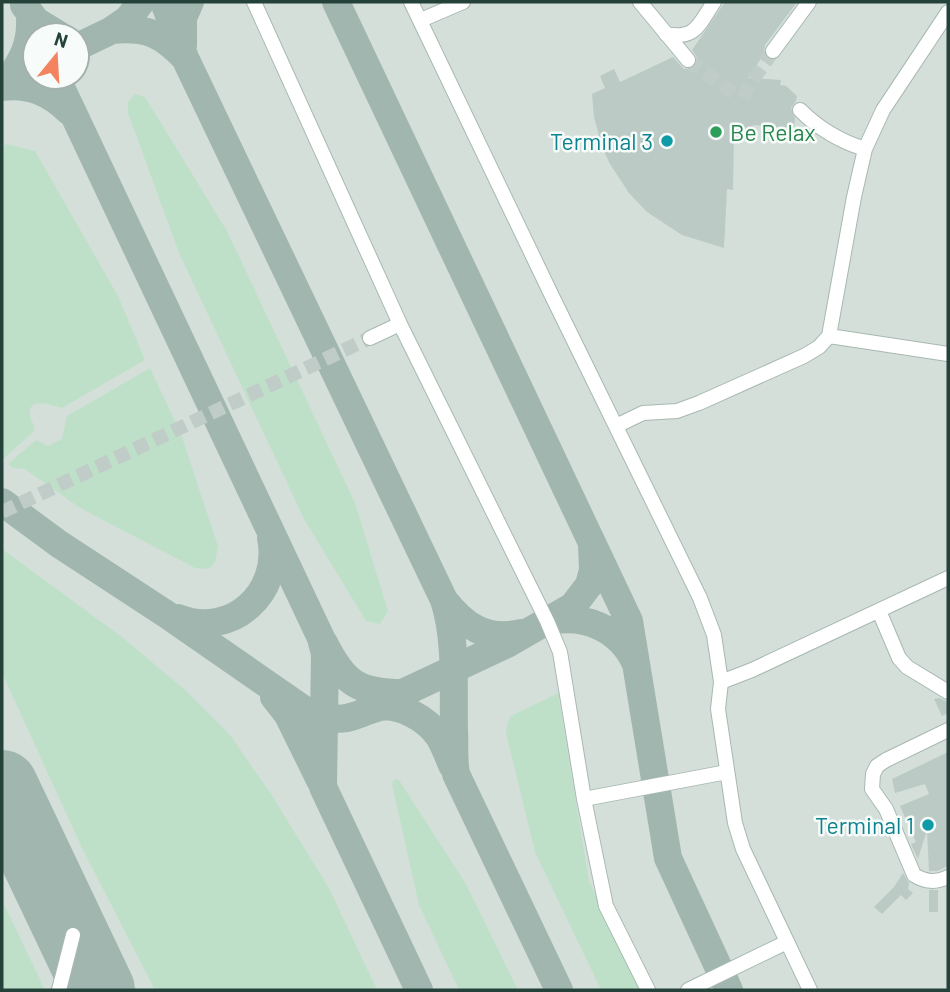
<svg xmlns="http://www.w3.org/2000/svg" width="950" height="992" font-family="Barlow,sans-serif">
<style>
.built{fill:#d4dfda;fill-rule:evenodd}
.green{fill:#bfe0c8}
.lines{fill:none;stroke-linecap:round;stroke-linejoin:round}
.taxiway{stroke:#a2b6b0;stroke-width:28}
.runway{stroke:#a2b6b0;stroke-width:72}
.building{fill:#bbcac4}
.minor-tunnel{stroke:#bfccc8;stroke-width:14;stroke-dasharray:14 7;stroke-linecap:butt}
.minor-casing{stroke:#a8b8b2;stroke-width:16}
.minor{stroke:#fff;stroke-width:14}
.leisure-dot{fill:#2e9e5b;stroke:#f7fbf9;stroke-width:2.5}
.culture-dot{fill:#0f9aa8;stroke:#f7fbf9;stroke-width:2.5}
.labels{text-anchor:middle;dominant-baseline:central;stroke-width:5;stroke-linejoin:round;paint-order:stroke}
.leisure-label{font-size:23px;fill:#27864d;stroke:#f7fbf9;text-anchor:start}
.culture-label{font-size:23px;fill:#0d838f;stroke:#f7fbf9;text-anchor:end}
</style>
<rect width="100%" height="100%" fill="#e6efeb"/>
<path class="built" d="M2,2H948V990H2ZM35,35H77V77H35Z"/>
<path class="green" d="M135,94L145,97L227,231L355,503L388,611L380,624L366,621L304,519L179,253L128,113V102Z
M7,144L35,151L118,296L145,360L62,408C53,406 28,395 30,415C31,422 35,424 34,431L2,460V146Z
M150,368L181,434L218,546L215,562L208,569L195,568L80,508L25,469L13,468L8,464L36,440L48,446L62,439L67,416Z
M2,549L122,637L184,689L230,735L271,794L329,888L377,990H155L82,848L2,673Z
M558,693L589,881L640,990H601L535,852L506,733L507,725L511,716Z
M394,779L399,780L466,884L518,990H459L419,905L392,784Z
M2,900L45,990H2Z"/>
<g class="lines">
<path class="taxiway" d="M141,2L128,19L112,30C146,27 161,33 185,58
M164,2L185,58L444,600C457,640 453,688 454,730C455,746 453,757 456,774L559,990
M336,2L629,621L668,858L729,990
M24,5L36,21L59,35
M183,45V18L190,2
M77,47L127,23
M56,77L321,638L325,654L323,787L419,990
M8,81C22,60 31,45 30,20
M2,87C29,83 50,93 69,111
M2,502L59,544L166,614L306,711C321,717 337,722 354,716C363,713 371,709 380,707C401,704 426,719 438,735C444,744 448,756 452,765
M444,600C465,627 487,641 522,633
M178,618C232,639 282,592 271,538
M550,621C585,614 620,629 635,662
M324,643C344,683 358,693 403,693
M274,697L288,715L320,780
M373,707L509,643L573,606L589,585L593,570L592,544"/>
<path class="runway" d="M2,786L99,990"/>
</g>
<path class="building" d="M725,2H797L765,45L764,54L748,78L781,80L780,85L786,86L797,96L796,101L791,108L795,118L794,128L753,125L752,134L734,133L733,190L727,189L724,248L682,235L647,212L629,193L610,164L602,147L594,117L592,94L605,88L600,76L614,69L620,82L673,57L684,69L694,68L698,59L692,50Z
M939,698L948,702V713L942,716L934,699Z
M948,752V866L937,871H929L927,830L918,859L911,844L916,842L900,806L929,794L925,784L895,793L892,779Z
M903,873L909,883L908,889L913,893L906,900L901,895L882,914L874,907L894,887Z
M929,890H938V912H929Z"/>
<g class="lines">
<path class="minor-tunnel" d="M688,60L737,96
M743,98L749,85L773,51
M2,512L370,338"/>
<g class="minor-casing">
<path id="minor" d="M254,2L400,324L547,621L560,652L584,799L606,906L648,990
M411,2L551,294L700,598L714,635L721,682L718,709L735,823L743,849L810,990
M640,2L688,60
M421,20L463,2
M666,34C696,40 699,24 714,2
M773,51L809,2
M800,110C819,129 839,141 865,149
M829,336L948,354
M370,338L400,324
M616,426L643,413L677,411L699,403L804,356L819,347L829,336L854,197L865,149L883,110L948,12
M879,611L899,658L907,667L948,692
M721,682L752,670L948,578
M948,730L886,760L877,766L873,774L872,789L886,809L914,875C926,882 935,883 948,877
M584,799L727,772
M59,990L73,935
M688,990L787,942"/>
</g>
<use href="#minor" class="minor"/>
</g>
<circle class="leisure-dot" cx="716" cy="132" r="7"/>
<g class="culture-dot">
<circle cx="667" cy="141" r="7"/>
<circle cx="928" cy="825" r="7"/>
</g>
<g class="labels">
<g class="leisure-label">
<text x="730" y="132">Be Relax</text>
</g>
<g class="culture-label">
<text x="653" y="141">Terminal 3</text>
<text x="914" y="825">Terminal 1</text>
</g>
</g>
<rect width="950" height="992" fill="none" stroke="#24423a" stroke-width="7"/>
<g transform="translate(56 56) rotate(18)"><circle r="33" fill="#f7fbf9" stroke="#a3b1ad" stroke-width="2"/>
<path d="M0-5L12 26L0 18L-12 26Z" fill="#f4845f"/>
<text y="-10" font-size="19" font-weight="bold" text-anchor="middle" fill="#24423a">N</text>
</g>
</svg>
